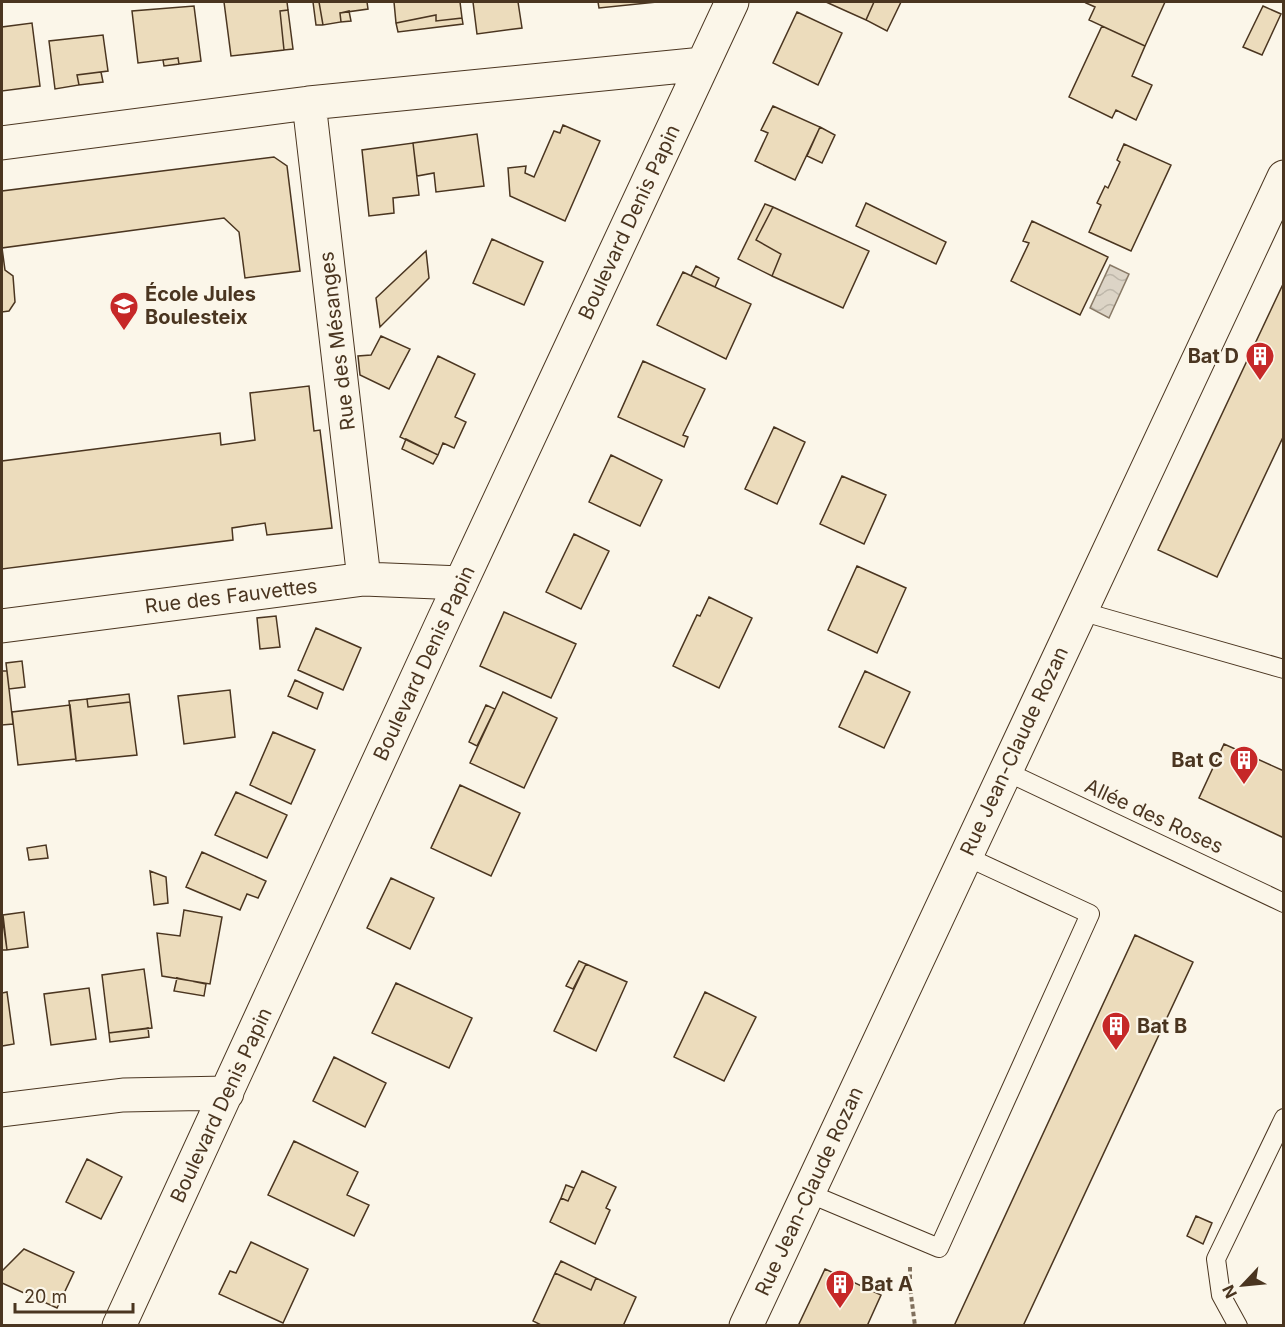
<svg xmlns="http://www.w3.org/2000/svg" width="1285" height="1327" font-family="Inter,sans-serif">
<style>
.water{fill:url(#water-waves);stroke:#887966;stroke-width:1.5}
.building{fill:#ecdcbc;stroke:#4a3520;stroke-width:1.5}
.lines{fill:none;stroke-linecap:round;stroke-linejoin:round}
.service-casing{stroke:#4a3520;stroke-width:20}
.minor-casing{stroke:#4a3520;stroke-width:35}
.path{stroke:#7f6f5c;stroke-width:4;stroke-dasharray:4.5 3;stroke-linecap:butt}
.service{stroke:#fbf6e9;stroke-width:18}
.minor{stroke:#fbf6e9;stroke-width:33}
.labels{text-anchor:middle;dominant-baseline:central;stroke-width:4.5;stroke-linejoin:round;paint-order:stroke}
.street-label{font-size:20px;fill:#4a3520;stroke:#fbf6e9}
.poi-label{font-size:20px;font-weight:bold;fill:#4a3520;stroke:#fbf6e9;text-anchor:start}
</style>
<defs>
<pattern id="water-waves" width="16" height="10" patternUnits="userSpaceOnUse" patternTransform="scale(1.5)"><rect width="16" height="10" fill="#dcd4c6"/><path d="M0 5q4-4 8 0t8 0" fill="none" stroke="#beb7aa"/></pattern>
</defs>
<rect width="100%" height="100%" fill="#fbf6e9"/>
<path class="water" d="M1110,265L1129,274L1109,318L1090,308Z"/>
<path class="building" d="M224,2H287L288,10L280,11L284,50L231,56Z
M313,2H319L323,25H316Z
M319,2H367L368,9L340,13L341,22L323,25Z
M394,2H460L462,18L436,21V15L396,23Z
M473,2H518L522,28L477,34Z
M598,2H657L599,8Z
M826,2H874L866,20Z
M874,2H901L887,31L866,20Z
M1087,2H1165L1145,46L1089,20L1095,7L1086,3Z
M194,6L201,61L179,64L178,58L138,63L132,11Z
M1263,6L1281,14L1262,55L1243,47Z
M288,10L293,49L284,50L280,11Z
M349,11L351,21L341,22L340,13Z
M797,12L842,33L818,85L773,63Z
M436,15V21L462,18L463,24L398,32L396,23Z
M32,23L40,86L2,91V27Z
M1102,26L1145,46L1132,76L1152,85L1136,120L1116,110L1112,118L1069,97Z
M103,35L108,71L77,75L79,85L55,89L49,41Z
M178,58L179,64L164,66L163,60Z
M101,72L103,82L79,85L77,75Z
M773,106L820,127L795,180L755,161L768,133L761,130Z
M563,125L600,141L565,221L510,196L508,168L526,166L525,173L534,177L554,131L560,133Z
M820,127L835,135L822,163L807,156Z
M477,134L484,186L436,192L434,173L417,176L413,143Z
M413,143L419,195L393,198L394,213L369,216L362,150Z
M1124,144L1171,165L1131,251L1089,232L1101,205L1097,203L1105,186L1108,188L1120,162L1117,160Z
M274,157L287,166L300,271L245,278L239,232L224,218L2,248L5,270L13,276L15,302L9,311L2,312V191Z
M866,203L946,242L936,264L856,226Z
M765,204L773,207L756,240L781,254L772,276L738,259Z
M773,207L869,251L843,308L772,276L781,254L756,240Z
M1032,221L1108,257L1080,315L1011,281L1029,243L1023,241Z
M492,239L543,262L524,305L473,283Z
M426,251L429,278L380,327L376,298Z
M696,266L719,278L715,287L691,276Z
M683,272L751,304L726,359L657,325Z
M1284,282V435L1217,577L1158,550Z
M381,336L410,349L389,389L360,375L358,356L371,355Z
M438,356L475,374L455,417L466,422L454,448L443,443L438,455L400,437Z
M643,361L705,389L683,435L688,437L684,447L618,417Z
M309,386L314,431L320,430L332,528L267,535L265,523L232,528L233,540L2,569V461L220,433L221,445L255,440L250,393Z
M774,427L805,442L777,504L745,489Z
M406,439L438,455L433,464L402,449Z
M611,455L662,480L640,526L589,502Z
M842,476L886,495L864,544L820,524Z
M574,534L609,551L581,609L546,592Z
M857,566L906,588L877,653L828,630Z
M709,597L752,618L719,688L673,666L697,615L700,616Z
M504,612L576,644L551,698L480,666Z
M276,616L280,647L260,649L257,618Z
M316,628L361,648L343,690L298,670Z
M22,661L25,687L9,689L6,663Z
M2,671H7L13,724L2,725Z
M865,671L910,692L884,748L839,727Z
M295,680L323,693L317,709L288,696Z
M230,690L235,737L184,744L178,696Z
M503,692L557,718L524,788L470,763Z
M129,694L130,702L88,707L87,699Z
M87,699L88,707L130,702L137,755L76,761L69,701Z
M70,705L76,759L18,765L12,712Z
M486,705L495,709L477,746L469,742Z
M273,732L315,750L291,804L250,785Z
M1224,744L1284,771V838L1199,798Z
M460,785L520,813L491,876L431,848Z
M236,792L287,815L267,858L215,835Z
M46,845L48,858L29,860L27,848Z
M202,852L266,881L258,898L247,894L240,910L186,887Z
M150,871L166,877L168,903L154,905Z
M391,878L434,898L410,949L367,928Z
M184,910L222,917L210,984L162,976L157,933L180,936Z
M24,912L28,947L7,950L3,915Z
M2,915L7,950H2Z
M1135,935L1193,962L1023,1326H954Z
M579,961L586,964L573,989L566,986Z
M586,964L627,982L596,1051L554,1031Z
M144,969L152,1028L109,1033L102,975Z
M177,978L206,984L204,996L174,991Z
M396,983L472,1018L449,1068L372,1033Z
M89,988L96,1039L51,1045L44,994Z
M7,992L14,1044L2,1046V993Z
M705,992L756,1017L724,1081L674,1057Z
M148,1028L149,1037L110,1042L109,1033Z
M334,1057L386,1083L365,1127L313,1101Z
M294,1141L358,1172L347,1195L369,1205L354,1236L268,1195Z
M87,1159L122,1177L101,1219L66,1202Z
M582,1171L616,1187L606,1208L610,1210L595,1244L550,1222L561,1198L568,1201Z
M566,1185L574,1188L568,1201L561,1198Z
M1196,1216L1212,1223L1203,1244L1187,1236Z
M251,1242L308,1269L283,1323L219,1294L230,1271L236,1273Z
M24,1249L74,1272L57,1308L2,1283V1271Z
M561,1261L596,1278L591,1290L555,1273Z
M825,1269L881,1295L867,1326H798Z
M555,1273L591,1290L596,1278L636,1297L623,1326H543L533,1321Z"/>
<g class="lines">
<g class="service-casing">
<path id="service" d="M1080,611L1284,669
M1005,771L1284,903
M808,1193L939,1248L1090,914L965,856
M1238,1326L1221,1295L1216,1259L1284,1118"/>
</g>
<g class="minor-casing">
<path id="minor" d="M309,103L364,579
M2,143L309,103L703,64
M2,626L364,579L461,583
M2,1110L123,1095L227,1093
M119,1326L444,619L732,2
M746,1326L1284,177"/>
</g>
<path class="path" d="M910,1267V1287L915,1326"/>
<use href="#service" class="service"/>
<use href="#minor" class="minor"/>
</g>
<defs>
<g id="school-pin" transform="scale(1.5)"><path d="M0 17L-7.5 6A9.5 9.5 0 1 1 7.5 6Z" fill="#c62828" stroke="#fbf6e9"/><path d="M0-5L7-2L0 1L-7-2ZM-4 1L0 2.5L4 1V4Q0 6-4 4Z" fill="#fff"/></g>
<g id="building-pin" transform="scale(1.5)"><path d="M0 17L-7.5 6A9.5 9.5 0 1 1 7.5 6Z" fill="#c62828" stroke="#fbf6e9"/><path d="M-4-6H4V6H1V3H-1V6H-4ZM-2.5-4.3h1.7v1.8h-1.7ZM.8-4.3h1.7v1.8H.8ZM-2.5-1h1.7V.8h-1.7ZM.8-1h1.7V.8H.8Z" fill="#fff"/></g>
</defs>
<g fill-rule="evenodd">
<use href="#school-pin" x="124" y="306"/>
<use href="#building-pin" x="1260" y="356"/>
<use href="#building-pin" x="1244" y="760"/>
<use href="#building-pin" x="1116" y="1026"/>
<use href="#building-pin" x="840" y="1284"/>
</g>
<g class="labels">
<g class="street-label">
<text transform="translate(629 222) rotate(-65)">Boulevard Denis Papin</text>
<text transform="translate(337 341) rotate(-97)">Rue des Mésanges</text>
<text transform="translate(231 596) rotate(-7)">Rue des Fauvettes</text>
<text transform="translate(424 663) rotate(-65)">Boulevard Denis Papin</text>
<text transform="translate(1014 751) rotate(-65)">Rue Jean-Claude Rozan</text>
<text transform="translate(1154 816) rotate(25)">Allée des Roses</text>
<text transform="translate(221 1105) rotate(-65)">Boulevard Denis Papin</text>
<text transform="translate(809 1191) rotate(-65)">Rue Jean-Claude Rozan</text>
</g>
<g class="poi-label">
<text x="145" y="294">École Jules<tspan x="145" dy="23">Boulesteix</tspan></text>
<text x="1239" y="356" text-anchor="end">Bat D</text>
<text x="1223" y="760" text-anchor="end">Bat C</text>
<text x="1137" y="1026">Bat B</text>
<text x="861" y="1284">Bat A</text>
</g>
</g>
<rect width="1285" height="1327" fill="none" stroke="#4a3520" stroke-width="6"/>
<g transform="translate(1243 1285) rotate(244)" stroke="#fbf6e9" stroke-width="4.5" paint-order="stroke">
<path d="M0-4.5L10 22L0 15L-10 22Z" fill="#4a3520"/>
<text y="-9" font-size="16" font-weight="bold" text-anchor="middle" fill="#4a3520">N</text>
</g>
<path d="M15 1303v9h118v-9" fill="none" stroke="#4a3520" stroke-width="3"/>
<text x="24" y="1303" font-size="18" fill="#4a3520" stroke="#fbf6e9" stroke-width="4.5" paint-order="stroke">20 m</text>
</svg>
